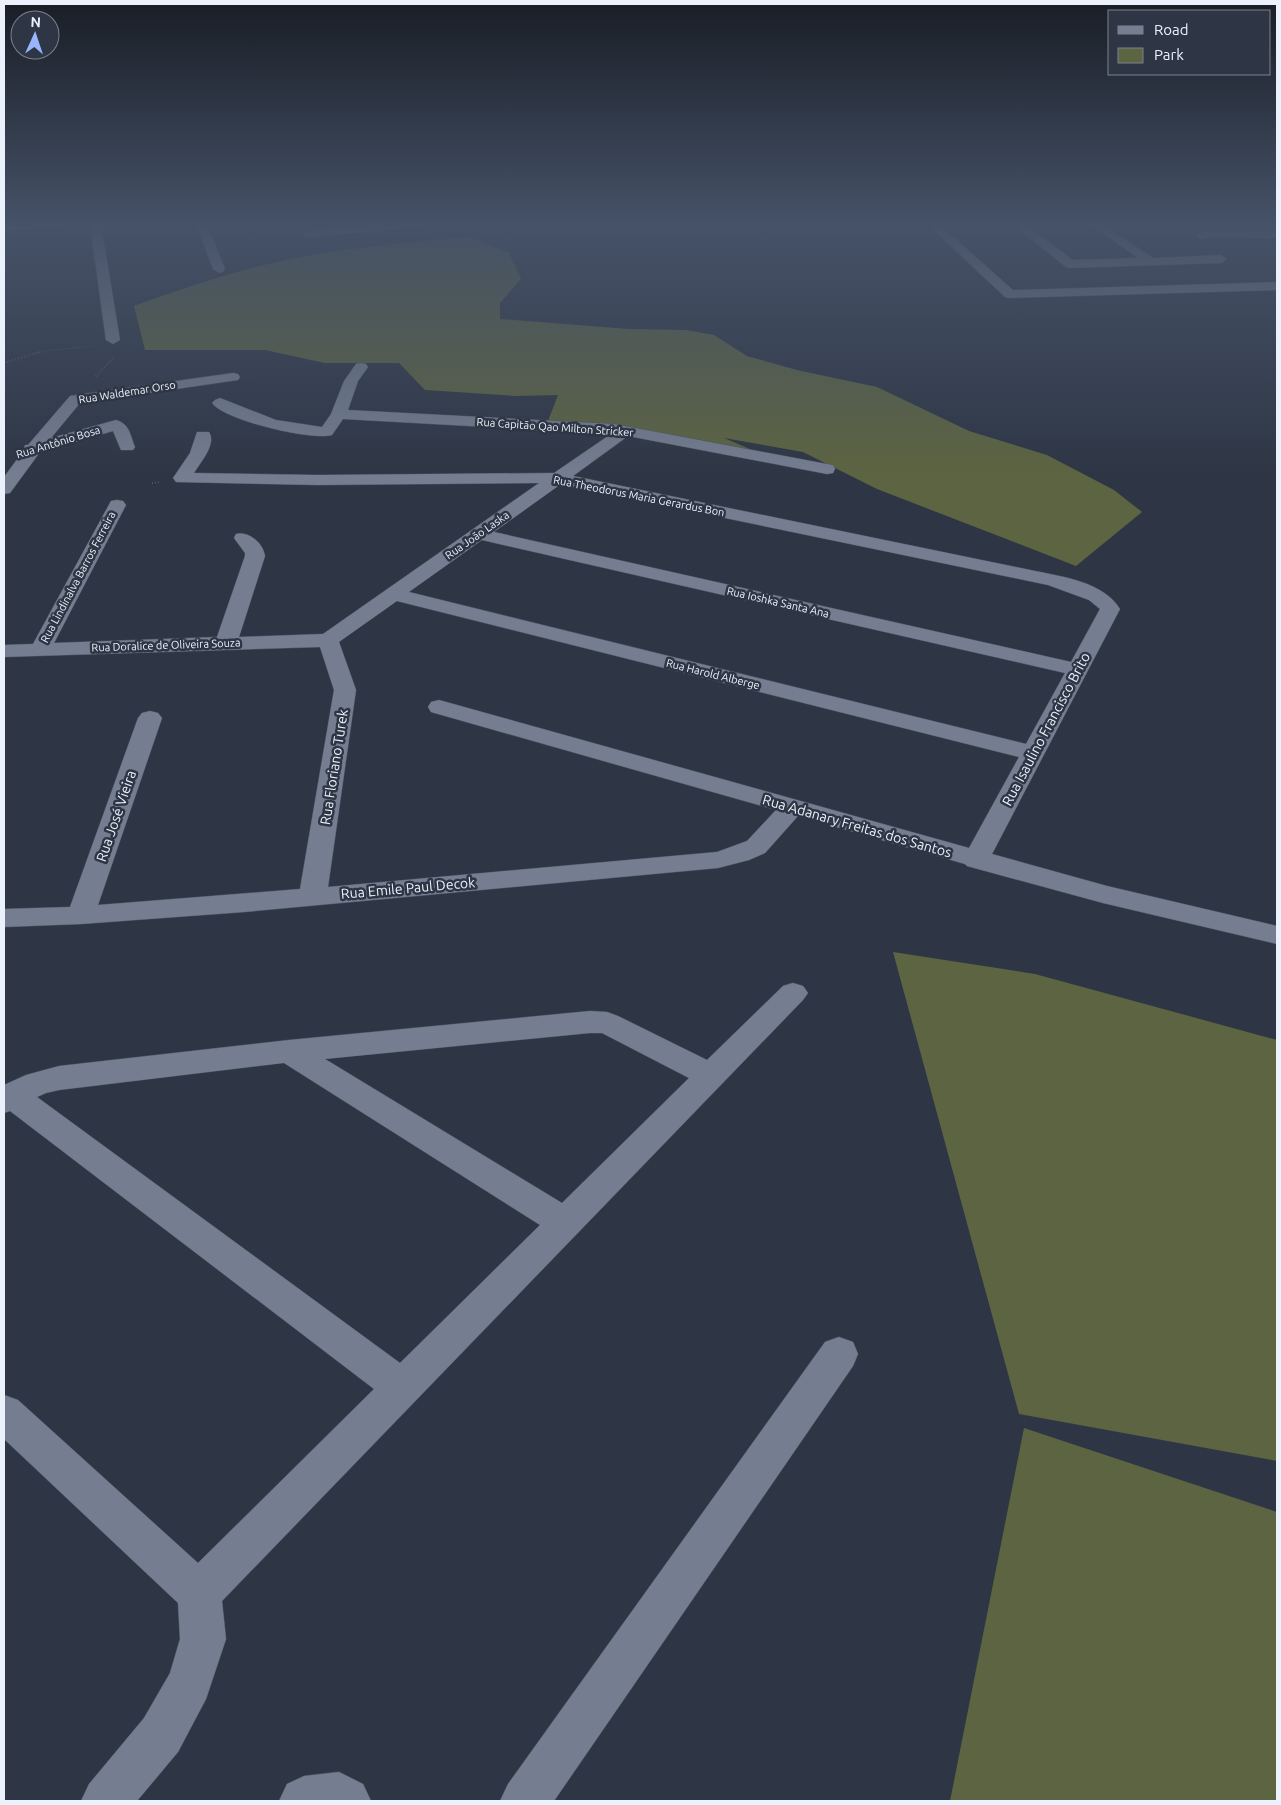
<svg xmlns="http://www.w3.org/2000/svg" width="1281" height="1805" font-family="Ubuntu,sans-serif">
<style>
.green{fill:#5d6441}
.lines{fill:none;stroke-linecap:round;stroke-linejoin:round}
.minor-casing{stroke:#4e5461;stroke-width:1}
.path-far1{stroke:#707785;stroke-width:1;stroke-dasharray:0.5 2;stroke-linecap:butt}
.path{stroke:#707785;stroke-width:2;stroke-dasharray:0.5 2.5;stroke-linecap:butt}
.minor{fill:#757e90;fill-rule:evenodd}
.labels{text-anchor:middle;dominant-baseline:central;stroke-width:5;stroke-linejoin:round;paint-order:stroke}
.far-street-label{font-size:11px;fill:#ecf2fc;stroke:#2e3645}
.street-label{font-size:14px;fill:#ecf2fc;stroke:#2e3645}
</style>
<rect width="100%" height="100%" fill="#2e3645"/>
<path class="green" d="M469,237L509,253L521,279L500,303V319L629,329L686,330L714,335L747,356L797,370L877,387L969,431L1047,455L1114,490L1142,512L1076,566L877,489L803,452L724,438L752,450L548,421L558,395L517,396L425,390L399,363H325L265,350H145L134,306C202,281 272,259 344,250C385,244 427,241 469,237Z
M893,952L1035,974L1277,1040V1461L1019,1414Z
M1024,1428L1277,1512V1801H950Z"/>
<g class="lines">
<g class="minor-casing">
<path id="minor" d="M65,224L59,227L4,231V225Z
M90,224H101L120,340L113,344L106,340Z
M196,224H207L225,269L223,272L219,273L213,269Z
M386,224H428L422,227L308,237L302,234L308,231Z
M927,224H939L1013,290L1277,282V290L1010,298L1005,297Z
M1012,224H1025L1073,260L1138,258L1090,224H1102L1153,258L1221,255L1227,259L1221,263L1070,268L1066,267Z
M1209,231L1277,232V238L1210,237L1202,239L1196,236L1198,234Z
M361,363L366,364L368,367L358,381L348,410L614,424L827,464L833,465L835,469L833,473L827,474L628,436L573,476L1035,571C1064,577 1103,582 1120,609L992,854L1107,886L1277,926V944L1103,903L967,866L965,864L798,816L765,853L749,860L718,868L244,912L81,924L4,927V909L70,907L138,718L142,713L150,711L158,713L162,718L98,905L300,889L334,690L320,647L4,657V645L33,644L111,501L117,500L123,501L126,505L54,643L217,637L245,556V553L234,538L236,534C249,531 263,543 265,556L239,637L323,634L539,483L318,485L176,482L173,478L190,453L197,432H209C217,444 200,463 194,473L318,475L554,473L611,434L343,419L332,435C311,441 224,420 212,403L215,400L220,398L276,420L322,427L331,414L344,381L356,364ZM561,484L1048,585L1089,600L1100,609L1071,662L494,532ZM482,540L1065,673L1026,744L409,592ZM397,601L1019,757L969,848L439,700L431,702L428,707L431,712L776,810L747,841L717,852L328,887L356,690L339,642Z
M233,373L238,374L240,377L238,380L80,403L51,438L116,420C130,424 130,435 135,447L133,450H121L113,431L40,452L10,493L4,494V477L24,450L25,445H28L70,396Z
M793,983L803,986L808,993L803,1000L222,1601L226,1639L206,1699L178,1752L137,1801H81L89,1784L144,1718L170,1673L180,1639L178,1603L4,1439V1395L18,1400L198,1563L374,1389L10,1111L4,1113V1085L26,1075L59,1066L289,1040L590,1011L607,1012L618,1016L707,1060L783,986ZM590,1033H602L689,1078L562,1203L325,1059ZM284,1063L540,1225L400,1363L37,1097L46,1093L59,1090Z
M839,1337L853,1342L858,1354L853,1366L554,1801H500L508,1784L825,1342Z
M339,1772L363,1784L371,1801H279L287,1784L304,1776Z"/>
</g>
<path class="path-far1" d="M35,354L44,351L93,346"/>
<path class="path" d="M4,363L39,352
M96,376L114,357
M152,483L160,482"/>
<use href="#minor" class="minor"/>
</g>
<linearGradient id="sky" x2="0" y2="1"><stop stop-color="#191e26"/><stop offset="0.47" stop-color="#465268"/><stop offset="1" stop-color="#465268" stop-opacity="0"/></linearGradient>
<rect width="1281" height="477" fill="url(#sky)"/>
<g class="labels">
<g class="far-street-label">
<text transform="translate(127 392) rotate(-9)">Rua Waldemar Orso</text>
<text transform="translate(555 427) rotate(4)">Rua Capitão Qao Milton Stricker</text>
<text transform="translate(58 442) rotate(-17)">Rua Antônio Bosa</text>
<text transform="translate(639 496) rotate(11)">Rua Theodorus Maria Gerardus Bon</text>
<text transform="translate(477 535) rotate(-35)">Rua João Laska</text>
<text transform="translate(78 577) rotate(-62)">Rua Lindinalva Barros Ferreira</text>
<text transform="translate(778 602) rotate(13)">Rua Ioshka Santa Ana</text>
<text transform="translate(166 645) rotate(-2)">Rua Doralice de Oliveira Souza</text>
<text transform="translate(713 674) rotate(14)">Rua Harold Alberge</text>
</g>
<g class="street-label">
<text transform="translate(1046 729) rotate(-62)">Rua Isaulino Francisco Brito</text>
<text transform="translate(334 767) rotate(-81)">Rua Floriano Turek</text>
<text transform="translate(116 816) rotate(-71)">Rua José Vieira</text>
<text transform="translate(857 826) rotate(16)">Rua Adanary Freitas dos Santos</text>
<text transform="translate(408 888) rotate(-5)">Rua Emile Paul Decok</text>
</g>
</g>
<rect width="1281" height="1805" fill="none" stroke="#ecf2fc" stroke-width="10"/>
<rect x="1108" y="10" width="162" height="65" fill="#2e3645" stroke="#7a818e"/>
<rect x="1118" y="26" width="25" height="8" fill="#757e90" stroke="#7a818e"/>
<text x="1154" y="35" font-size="15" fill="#ecf2fc">Road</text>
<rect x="1118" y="48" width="25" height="15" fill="#5d6441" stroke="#7a818e"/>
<text x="1154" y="60" font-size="15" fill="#ecf2fc">Park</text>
<g transform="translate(35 35) rotate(3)"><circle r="24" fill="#2e3645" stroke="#7a818e"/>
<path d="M0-4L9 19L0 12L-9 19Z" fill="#98b5fd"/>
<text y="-8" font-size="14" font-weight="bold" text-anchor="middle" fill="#ecf2fc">N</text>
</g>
</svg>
